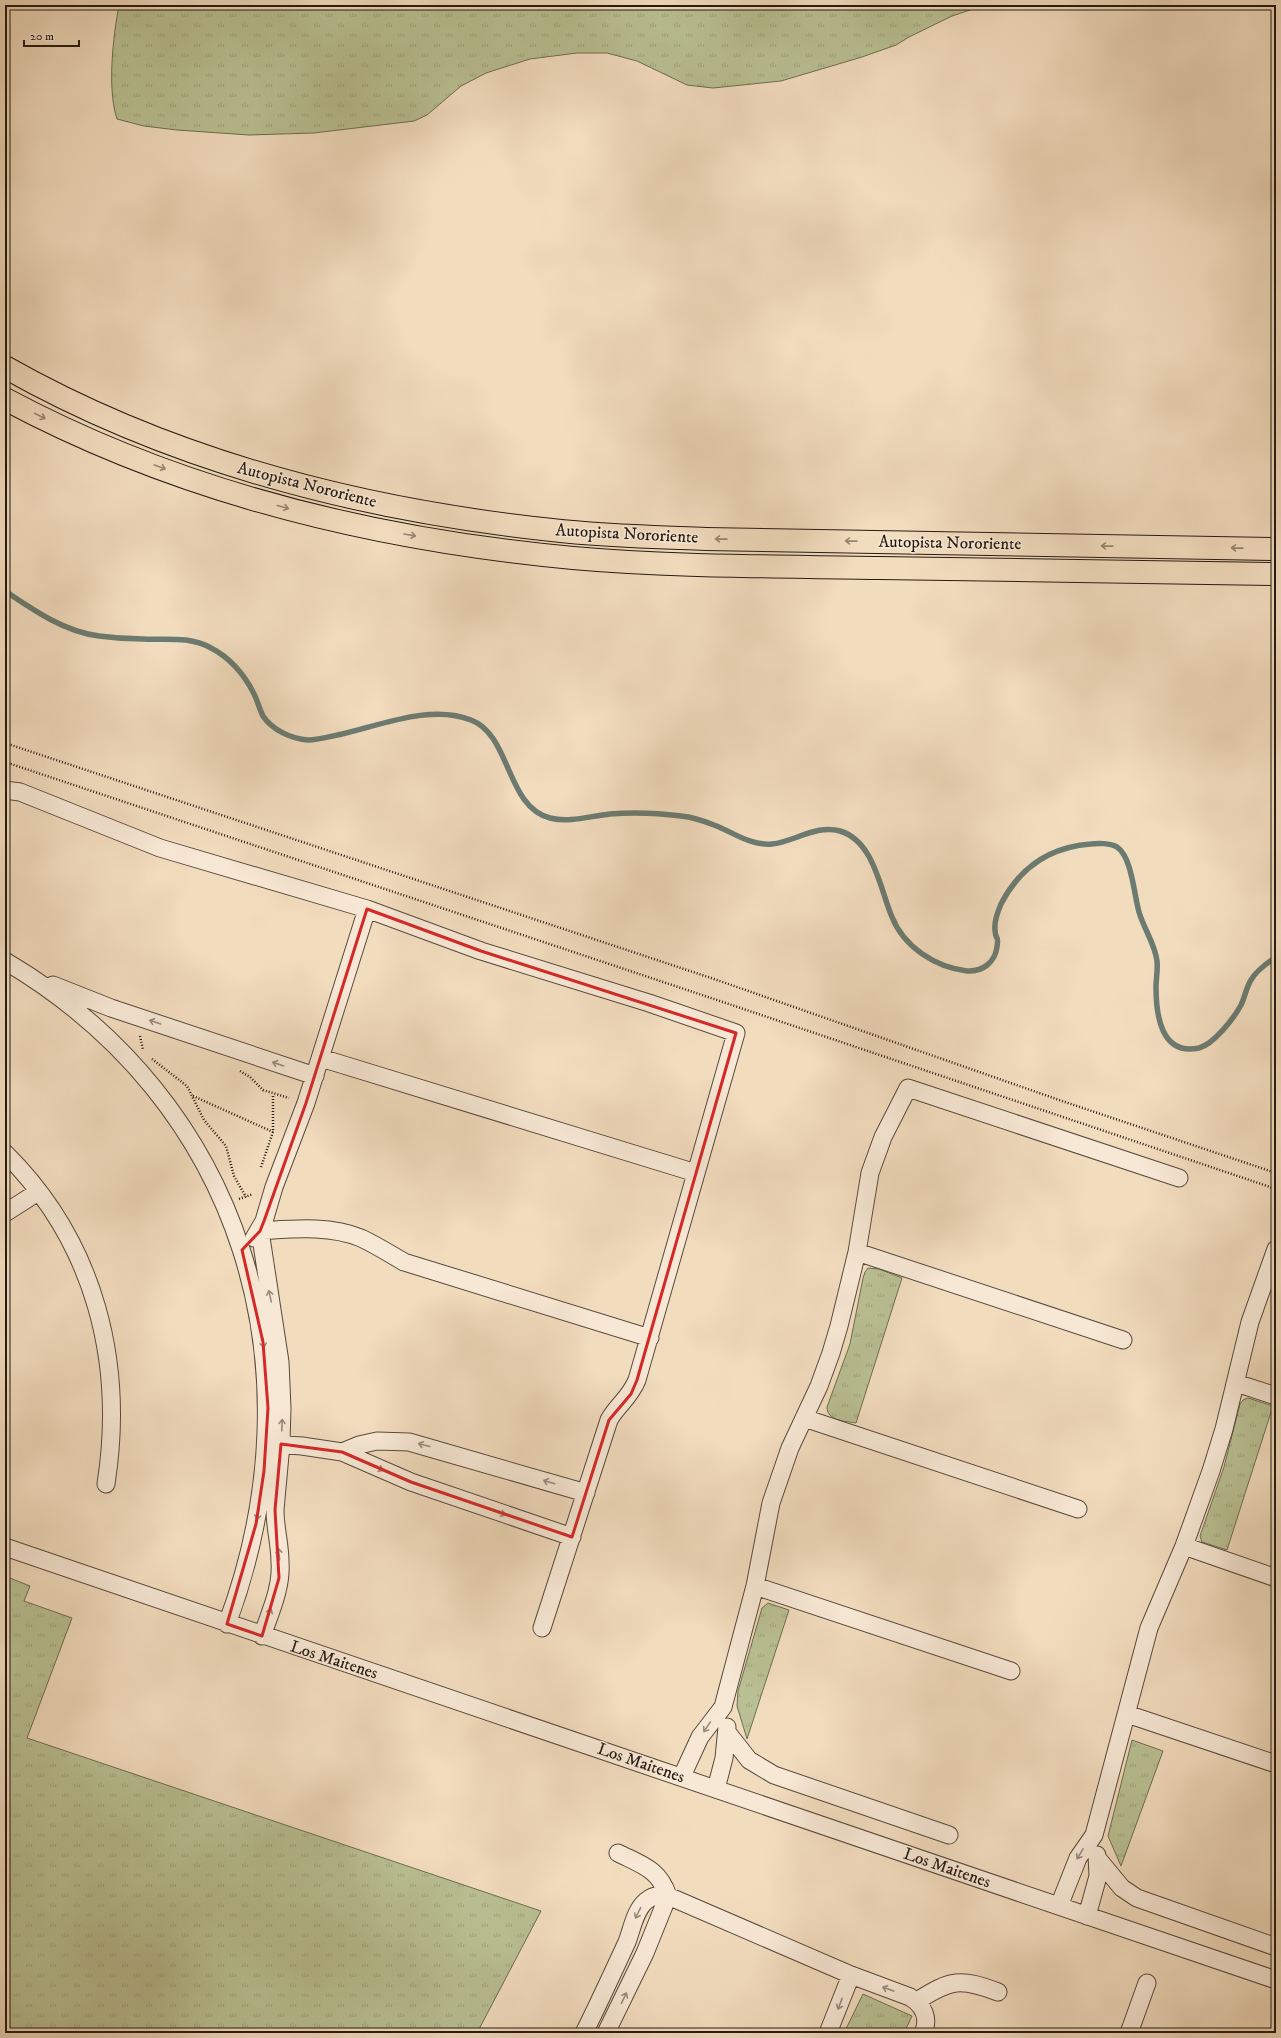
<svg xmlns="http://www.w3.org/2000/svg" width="1281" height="2038" font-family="'IM FELL DW Pica',serif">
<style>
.grass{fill:url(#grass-tufts);stroke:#6f6d52}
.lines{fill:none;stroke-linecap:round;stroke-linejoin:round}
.stream{stroke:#6c7b71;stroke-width:5.5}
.street-casing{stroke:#584a3c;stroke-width:19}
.highway-casing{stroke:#251a11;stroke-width:24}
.path{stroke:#251a11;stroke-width:2.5;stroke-dasharray:1 2;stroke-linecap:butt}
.street{stroke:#f7e8d5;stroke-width:17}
.highway{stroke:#f2dcbe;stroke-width:22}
.oneway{stroke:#968570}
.oneway2{stroke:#988b7d}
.marked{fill:none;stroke:#d62828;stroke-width:3;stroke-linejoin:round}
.labels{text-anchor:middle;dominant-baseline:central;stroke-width:3;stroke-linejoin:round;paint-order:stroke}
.street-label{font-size:17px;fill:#251a11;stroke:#f7e8d5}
</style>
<defs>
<pattern id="grass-tufts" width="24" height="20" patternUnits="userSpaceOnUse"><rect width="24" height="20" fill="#b9c093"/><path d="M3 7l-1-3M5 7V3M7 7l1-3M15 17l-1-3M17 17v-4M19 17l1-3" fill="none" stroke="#9fa47e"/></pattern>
</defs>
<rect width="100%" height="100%" fill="#f2dcbe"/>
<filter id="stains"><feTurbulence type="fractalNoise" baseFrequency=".005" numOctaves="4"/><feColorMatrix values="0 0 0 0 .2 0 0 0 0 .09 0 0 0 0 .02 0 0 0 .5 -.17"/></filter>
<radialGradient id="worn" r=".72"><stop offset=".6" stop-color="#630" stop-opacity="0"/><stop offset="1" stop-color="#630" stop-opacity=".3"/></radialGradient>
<path class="grass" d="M119,5H985L952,16L909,37L896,45L862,57L781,81L713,88L687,85L637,61L607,53H577L530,59L486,73L461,86L427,115L414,121L314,133L249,135L177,130L144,126L117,119C107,89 113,37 119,5Z
M868,1268L879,1269L902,1278L856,1423C845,1421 827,1421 827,1407L850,1344L863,1278L865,1272Z
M1248,1398L1273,1406L1227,1550L1202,1542L1200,1536L1224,1467L1240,1404L1243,1400Z
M5,1576L30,1586L24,1601L72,1618L27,1738L541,1911L477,2033H5Z
M768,1603L789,1610L747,1739L737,1706L738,1691L762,1608Z
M1132,1740L1163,1751L1121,1866L1108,1836Z
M863,1994L912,2016L904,2033H844Z"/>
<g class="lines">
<path class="stream" d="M5,591C33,610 65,632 99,636C114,638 128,639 143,639C167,640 189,636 211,648C229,657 244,674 253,692C257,699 259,708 263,716C272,730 292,739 308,740C319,740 332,736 342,734C381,725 432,704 471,720C511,735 506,807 550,818C570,823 590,816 610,814C633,812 658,813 681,816C691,817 704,821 714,825C733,832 750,846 772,844C794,842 816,824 840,831C874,841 880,889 892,917C904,947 935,967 967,971C983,972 995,962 997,947C999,933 996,943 995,930C994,922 998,911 1001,904C1020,867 1050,847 1091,844C1098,843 1110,843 1117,847C1132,857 1134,895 1139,912C1144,929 1155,944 1157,961C1158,970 1156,979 1156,987C1156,1015 1161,1056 1199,1048C1214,1044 1234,1018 1241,1005C1245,997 1246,988 1251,980C1256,971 1267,963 1276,957"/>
<g class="street-casing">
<path id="street" d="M5,790L20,792L160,848L367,909L481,951L649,1003L736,1033L637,1380C629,1399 618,1404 609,1420L542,1628
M5,961C244,1102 322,1369 227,1624
M53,985L111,1008L315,1076
M321,1058L696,1173
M5,1153C95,1242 125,1362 106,1484
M5,1213L38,1192
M260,1231L280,1362L282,1408L281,1444L275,1510C275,1528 280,1544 280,1562C282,1587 270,1613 262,1636
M260,1231C293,1229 329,1225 361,1238C376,1245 390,1254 404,1262L650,1338
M254,1238L264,1221L274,1187L306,1103L367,909
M857,1252L1123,1340
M1236,1383L1276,1396
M804,1418L1078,1509
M270,1444L302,1446L342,1452L411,1482L572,1537
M342,1452L359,1445L377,1441L409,1442L586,1493
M1184,1546L1276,1578
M5,1547L1276,1980
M755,1586L1011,1671
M1127,1714L1276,1764
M727,1732L749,1760L774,1775L949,1835
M682,1776L700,1737L723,1707L755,1586L771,1503L790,1448L819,1386L831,1353L839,1326L857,1252L870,1173L883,1137L908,1088L1179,1178
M716,1789L724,1758L727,1727
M618,1853C642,1865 659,1869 668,1896
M1098,1859L1122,1888L1137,1898L1276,1947
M1059,1906L1078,1858L1094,1835L1149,1628L1184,1546L1211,1471L1224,1429L1250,1322L1276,1249
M1087,1916L1098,1876L1097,1855
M917,2001C951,1979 961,1978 998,1992
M584,2033C599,2003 613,1972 627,1942C632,1929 635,1910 646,1901C655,1893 664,1895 675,1899L851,1975L910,1997C923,2005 930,2018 923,2033
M606,2033L645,1953L668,1896
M828,2033L851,1975
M1129,2033L1147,1983"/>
</g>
<g class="highway-casing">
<path id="highway" d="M5,367C173,462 362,510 552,530C603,536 655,537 706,539L1276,549
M5,399C179,492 377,540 573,558C674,567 777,566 879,568C1011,570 1144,572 1276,574"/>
</g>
<path class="path" d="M5,743L717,980L1062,1101L1276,1173
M5,762L714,999L1276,1189
M140,1036L143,1050
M152,1059L187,1086L204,1120L226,1146L234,1176L246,1197
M240,1071L250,1077L263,1090L289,1098
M193,1096L273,1132
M261,1167L273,1132V1094
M239,1199L253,1194"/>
<use href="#street" class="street"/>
<use href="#highway" class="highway"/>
</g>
<defs><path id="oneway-shaft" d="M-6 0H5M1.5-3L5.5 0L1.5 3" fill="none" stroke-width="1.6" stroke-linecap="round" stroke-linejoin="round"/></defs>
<g class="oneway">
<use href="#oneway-shaft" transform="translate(40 416) rotate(26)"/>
<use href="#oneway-shaft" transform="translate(160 467) rotate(20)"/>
<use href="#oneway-shaft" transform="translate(283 507) rotate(15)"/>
<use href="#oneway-shaft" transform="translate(410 535) rotate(10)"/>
<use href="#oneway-shaft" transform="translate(721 539) rotate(-179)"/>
<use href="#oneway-shaft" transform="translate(851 541) rotate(-179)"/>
<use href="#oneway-shaft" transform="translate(1107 546) rotate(-179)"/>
<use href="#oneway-shaft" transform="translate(1237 548) rotate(-179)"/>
</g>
<g class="oneway2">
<use href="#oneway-shaft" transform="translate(155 1022) rotate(-161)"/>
<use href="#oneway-shaft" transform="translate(278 1064) rotate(-161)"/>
<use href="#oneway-shaft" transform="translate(270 1296) rotate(-102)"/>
<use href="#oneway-shaft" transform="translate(263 1342) rotate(82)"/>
<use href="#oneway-shaft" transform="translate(282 1425) rotate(-88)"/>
<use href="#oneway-shaft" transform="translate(424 1445) rotate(-165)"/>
<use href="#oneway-shaft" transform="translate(378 1468) rotate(24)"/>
<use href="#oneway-shaft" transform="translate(549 1482) rotate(-163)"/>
<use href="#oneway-shaft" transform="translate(500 1513) rotate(19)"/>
<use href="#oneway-shaft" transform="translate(258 1514) rotate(100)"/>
<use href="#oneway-shaft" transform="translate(279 1554) rotate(-97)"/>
<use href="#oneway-shaft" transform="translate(269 1614) rotate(-71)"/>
<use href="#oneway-shaft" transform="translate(707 1727) rotate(124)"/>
<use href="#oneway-shaft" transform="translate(1080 1854) rotate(120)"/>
<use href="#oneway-shaft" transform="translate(638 1913) rotate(116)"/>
<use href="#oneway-shaft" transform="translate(888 1989) rotate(-160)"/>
<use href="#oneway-shaft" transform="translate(624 1998) rotate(-64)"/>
<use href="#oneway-shaft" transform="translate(840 2004) rotate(111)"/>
</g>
<path class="marked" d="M367,909L481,951L736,1033L637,1380L631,1394L609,1420L572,1537L411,1482L342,1452L281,1444L275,1510L279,1578L262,1636L227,1624L256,1524L264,1471L268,1408L263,1342L242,1250L260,1231L264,1221L306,1103Z"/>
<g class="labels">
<g class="street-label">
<text transform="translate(307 485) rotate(14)">Autopista Nororiente</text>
<text transform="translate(627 534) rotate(3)">Autopista Nororiente</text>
<text transform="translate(950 543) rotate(1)">Autopista Nororiente</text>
<text transform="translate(334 1660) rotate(18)">Los Maitenes</text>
<text transform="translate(641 1763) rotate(19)">Los Maitenes</text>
<text transform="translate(947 1868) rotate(19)">Los Maitenes</text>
</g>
</g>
<rect width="1281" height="2038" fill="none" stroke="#f2dcbe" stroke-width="20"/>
<rect x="6" y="6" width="1269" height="2026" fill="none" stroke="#251a11" stroke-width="2"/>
<rect x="10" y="10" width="1261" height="2018" fill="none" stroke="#251a11"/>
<path d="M24 40v6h55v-6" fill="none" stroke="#251a11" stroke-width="2"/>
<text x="30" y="40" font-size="12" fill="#251a11" stroke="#f7e8d5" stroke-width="3" paint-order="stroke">20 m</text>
<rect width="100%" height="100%" filter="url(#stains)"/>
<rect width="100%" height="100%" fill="url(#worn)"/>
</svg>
